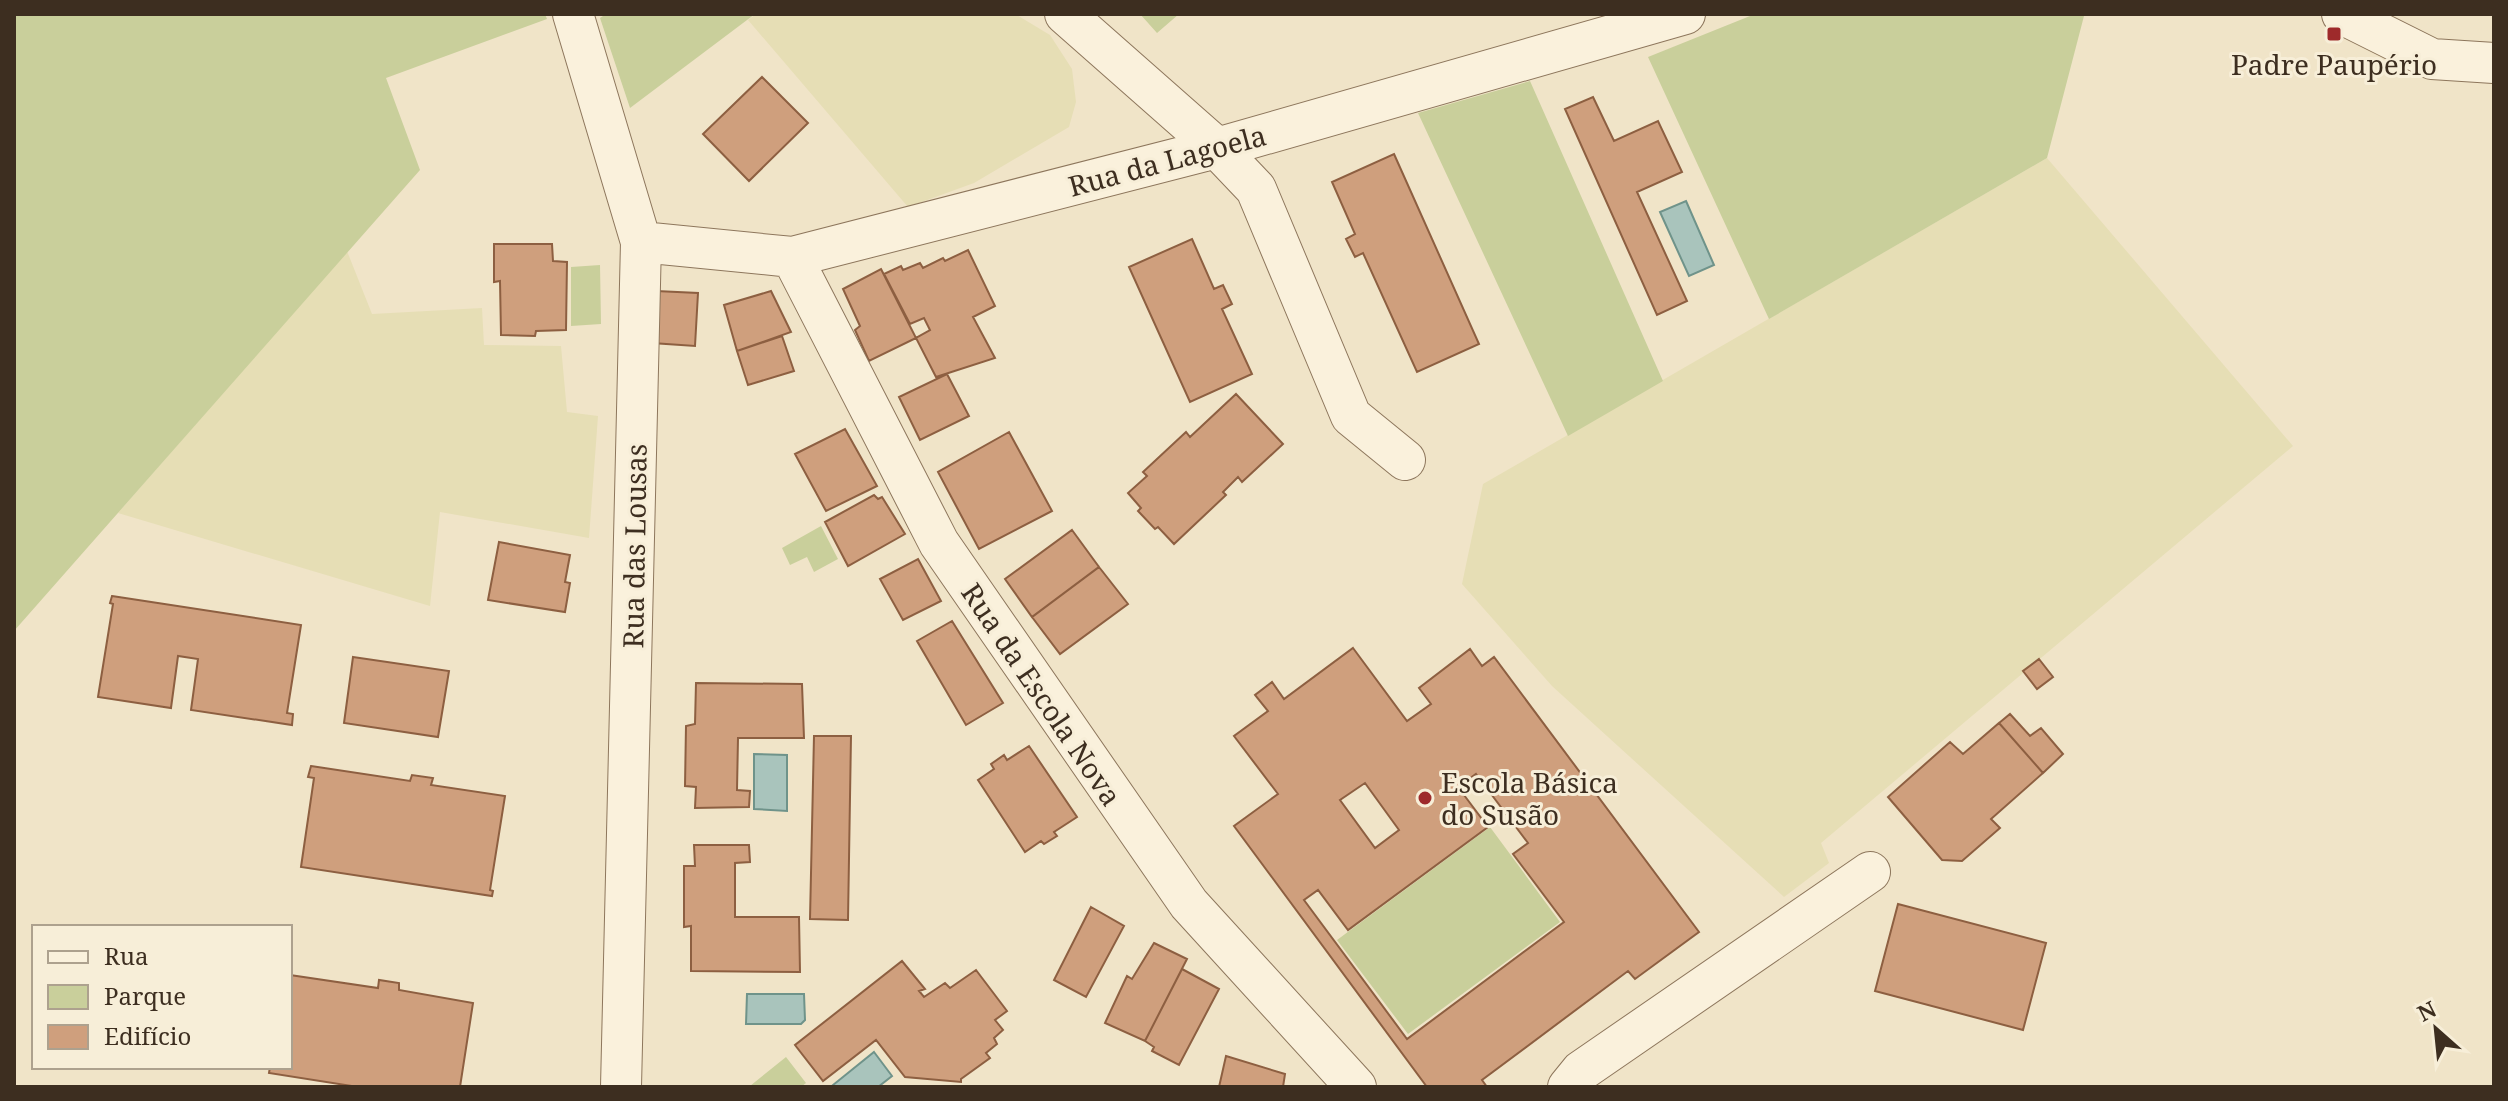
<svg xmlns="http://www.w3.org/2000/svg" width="2508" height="1101" font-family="'Noto Serif',serif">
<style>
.farmland{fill:#e6deb5}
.green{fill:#c9cf9b}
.water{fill:#a9c4bc;stroke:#6f938a;stroke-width:2}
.building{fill:#cf9f7d;stroke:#8d5f41;stroke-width:2;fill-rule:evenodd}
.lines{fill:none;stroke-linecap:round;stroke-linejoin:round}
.minor-casing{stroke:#8d765c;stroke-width:42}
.minor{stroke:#faf1dc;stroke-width:40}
.poi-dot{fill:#9e2a2b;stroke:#f7eed8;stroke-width:3}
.labels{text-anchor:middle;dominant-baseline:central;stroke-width:6;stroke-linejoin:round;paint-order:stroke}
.poi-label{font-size:28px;fill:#3d2e20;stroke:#f7eed8}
.street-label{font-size:28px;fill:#3d2e20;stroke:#f7eed8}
</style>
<rect width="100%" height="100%" fill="#f0e4c8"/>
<path class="farmland" d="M756,14H1015L1050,35L1072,69L1076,102L1069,127L974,183L908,207L748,20Z
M2047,158L2293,446L1821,843L1829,863L1784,897L1552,686L1462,584L1483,484Z
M347,251L372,314L482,308L484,345L561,346L567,412L598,416L589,538L440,512L430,606L118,513Z"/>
<path class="green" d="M14,14H545L547,19L386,78L420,170L14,631Z
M606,14H755L630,108L600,18Z
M1140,14H1179L1157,33Z
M1755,14L2084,16L2047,158L1769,319L1648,57Z
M1530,81L1663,381L1568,436L1418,113Z
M600,265L601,324L571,326V267Z
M821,526L838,559L814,572L807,557L790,565L782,548Z
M1490,827L1560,922L1408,1034L1337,940Z
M786,1057L806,1083L801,1087L750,1086Z"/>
<path class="water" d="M1686,201L1714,265L1689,276L1660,212Z
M754,754L787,755V811L754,809Z
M747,994H804L805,1020L801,1024H746Z
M874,1052L892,1076L878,1087H835L833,1085Z"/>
<path class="building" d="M762,77L808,123L749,181L703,134Z
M1593,97L1614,141L1658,121L1682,172L1637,192L1687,301L1657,315L1565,109Z
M1394,154L1479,344L1417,372L1363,253L1355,257L1346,239L1355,234L1332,182Z
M1192,239L1214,289L1223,285L1232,304L1222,309L1252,374L1190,402L1129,267Z
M494,244H552L553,261L567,262L566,330L536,331L535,336L501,335L500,281L494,282Z
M968,250L995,306L973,317L995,358L936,377L916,338L930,330L924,318L910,324L884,274L901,266L903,270L920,263L923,268L943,258L945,261Z
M881,269L916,338L869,361L855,330L860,326L843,289Z
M656,291L698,293L695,346L652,343Z
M771,291L791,332L737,351L724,305Z
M782,336L794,371L748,385L737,351Z
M947,374L969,416L920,440L899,397Z
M1236,394L1283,444L1242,482L1238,477L1223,492L1226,495L1174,544L1158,527L1155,529L1138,511L1141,508L1128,493L1147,476L1143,472L1186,432L1190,437Z
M845,429L877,486L826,511L795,454Z
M1009,432L1052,511L979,549L938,472Z
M874,495L878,499L882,497L905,534L848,566L825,522Z
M1072,530L1099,567L1032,617L1005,579Z
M499,542L570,555L565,582L570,583L565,612L488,600Z
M918,559L941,601L903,620L880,579Z
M1099,567L1128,604L1060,654L1032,617Z
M112,596L301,625L287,713L293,714L292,725L191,710L198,659L178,656L171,708L98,697L113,604L110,603Z
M952,621L1003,703L966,725L917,641Z
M1353,648L1407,721L1431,704L1419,688L1470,649L1482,666L1494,657L1699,932L1635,979L1628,971L1482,1080L1487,1087H1427L1234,826L1278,794L1234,736L1268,711L1255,695L1272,682L1284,699ZM1476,774L1528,843L1513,854L1564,922L1407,1039L1304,900L1318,890L1348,930L1488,827L1458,787ZM1365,783L1399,830L1375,848L1340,800Z
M353,657L449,671L438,737L344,723Z
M2039,659L2053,677L2037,689L2023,671Z
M696,683L802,684L804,738H738L737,790L750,791L749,807L695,808L696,787L685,786L686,726L695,724Z
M2010,714L2030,736L2041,728L2063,754L2043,773L1999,723Z
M1999,723L2043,773L1991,819L2000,828L1962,861L1942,860L1888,797L1950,742L1963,754Z
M814,736H851L848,920L810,919Z
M1029,746L1077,817L1054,832L1057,836L1044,844L1041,841L1025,852L978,780L994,769L991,764L1004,755L1007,760Z
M311,766L410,781L412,775L433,778L431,785L505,796L490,890L493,891L492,896L301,867L314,778L308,777Z
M694,845H749L750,862L735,863V917H799L800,972L691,971V926L684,927V866H695Z
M1898,904L2046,943L2023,1030L1875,991Z
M1091,907L1124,926L1086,997L1054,980Z
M1154,943L1187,959L1145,1041L1105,1023L1127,976L1132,979Z
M902,961L925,989L919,991L924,997L945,983L950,988L976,970L1007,1011L995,1020L1003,1030L994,1038L997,1044L986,1053L990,1058L961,1079V1082L905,1077L876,1040L823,1081L795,1045Z
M1182,969L1219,989L1179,1065L1152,1051L1154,1047L1145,1041Z
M290,975L378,988L379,980L399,983V990L473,1003L460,1087H358L269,1073L270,1067H290Z
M1226,1056L1285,1074L1283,1087H1219Z"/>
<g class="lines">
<g class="minor-casing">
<path id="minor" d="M573,14L641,242L621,1087
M1065,14L1217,148L1256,189L1351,416L1405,460
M2342,14L2432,59L2494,63
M641,242L792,257L1217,148L1685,14
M792,257L939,543L1189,904L1356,1087
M1568,1087L1581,1071L1870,872"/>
</g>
<use href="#minor" class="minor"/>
</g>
<g class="poi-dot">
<rect x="2326" y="26" width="16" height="16" rx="4"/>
<circle cx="1425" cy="798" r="8"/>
</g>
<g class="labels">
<g class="poi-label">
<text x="2334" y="64">Padre Paupério</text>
<text x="1441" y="782" text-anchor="start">Escola Básica<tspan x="1441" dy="32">do Susão</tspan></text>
</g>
<g class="street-label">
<text transform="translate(1167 160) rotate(-15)">Rua da Lagoela</text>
<text transform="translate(634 546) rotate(-89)">Rua das Lousas</text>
<text transform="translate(1042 694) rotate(56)">Rua da Escola Nova</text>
</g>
</g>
<rect width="2508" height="1101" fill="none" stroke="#3d2e20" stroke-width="32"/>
<rect x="32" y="925" width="260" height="144" fill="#f7eed8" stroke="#ada18e" stroke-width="2"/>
<rect x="48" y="951" width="40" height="12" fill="#faf1dc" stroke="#ada18e" stroke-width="2"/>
<text x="104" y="965" font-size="24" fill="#3d2e20">Rua</text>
<rect x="48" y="985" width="40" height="24" fill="#c9cf9b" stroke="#ada18e" stroke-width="2"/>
<text x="104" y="1005" font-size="24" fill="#3d2e20">Parque</text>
<rect x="48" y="1025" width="40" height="24" fill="#cf9f7d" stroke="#ada18e" stroke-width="2"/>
<text x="104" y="1045" font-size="24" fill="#3d2e20">Edifício</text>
<g transform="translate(2436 1029) rotate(333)" stroke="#f7eed8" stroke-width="6" paint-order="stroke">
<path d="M0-6L14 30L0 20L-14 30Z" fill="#3d2e20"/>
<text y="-12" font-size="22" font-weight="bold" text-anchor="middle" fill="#3d2e20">N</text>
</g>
</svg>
